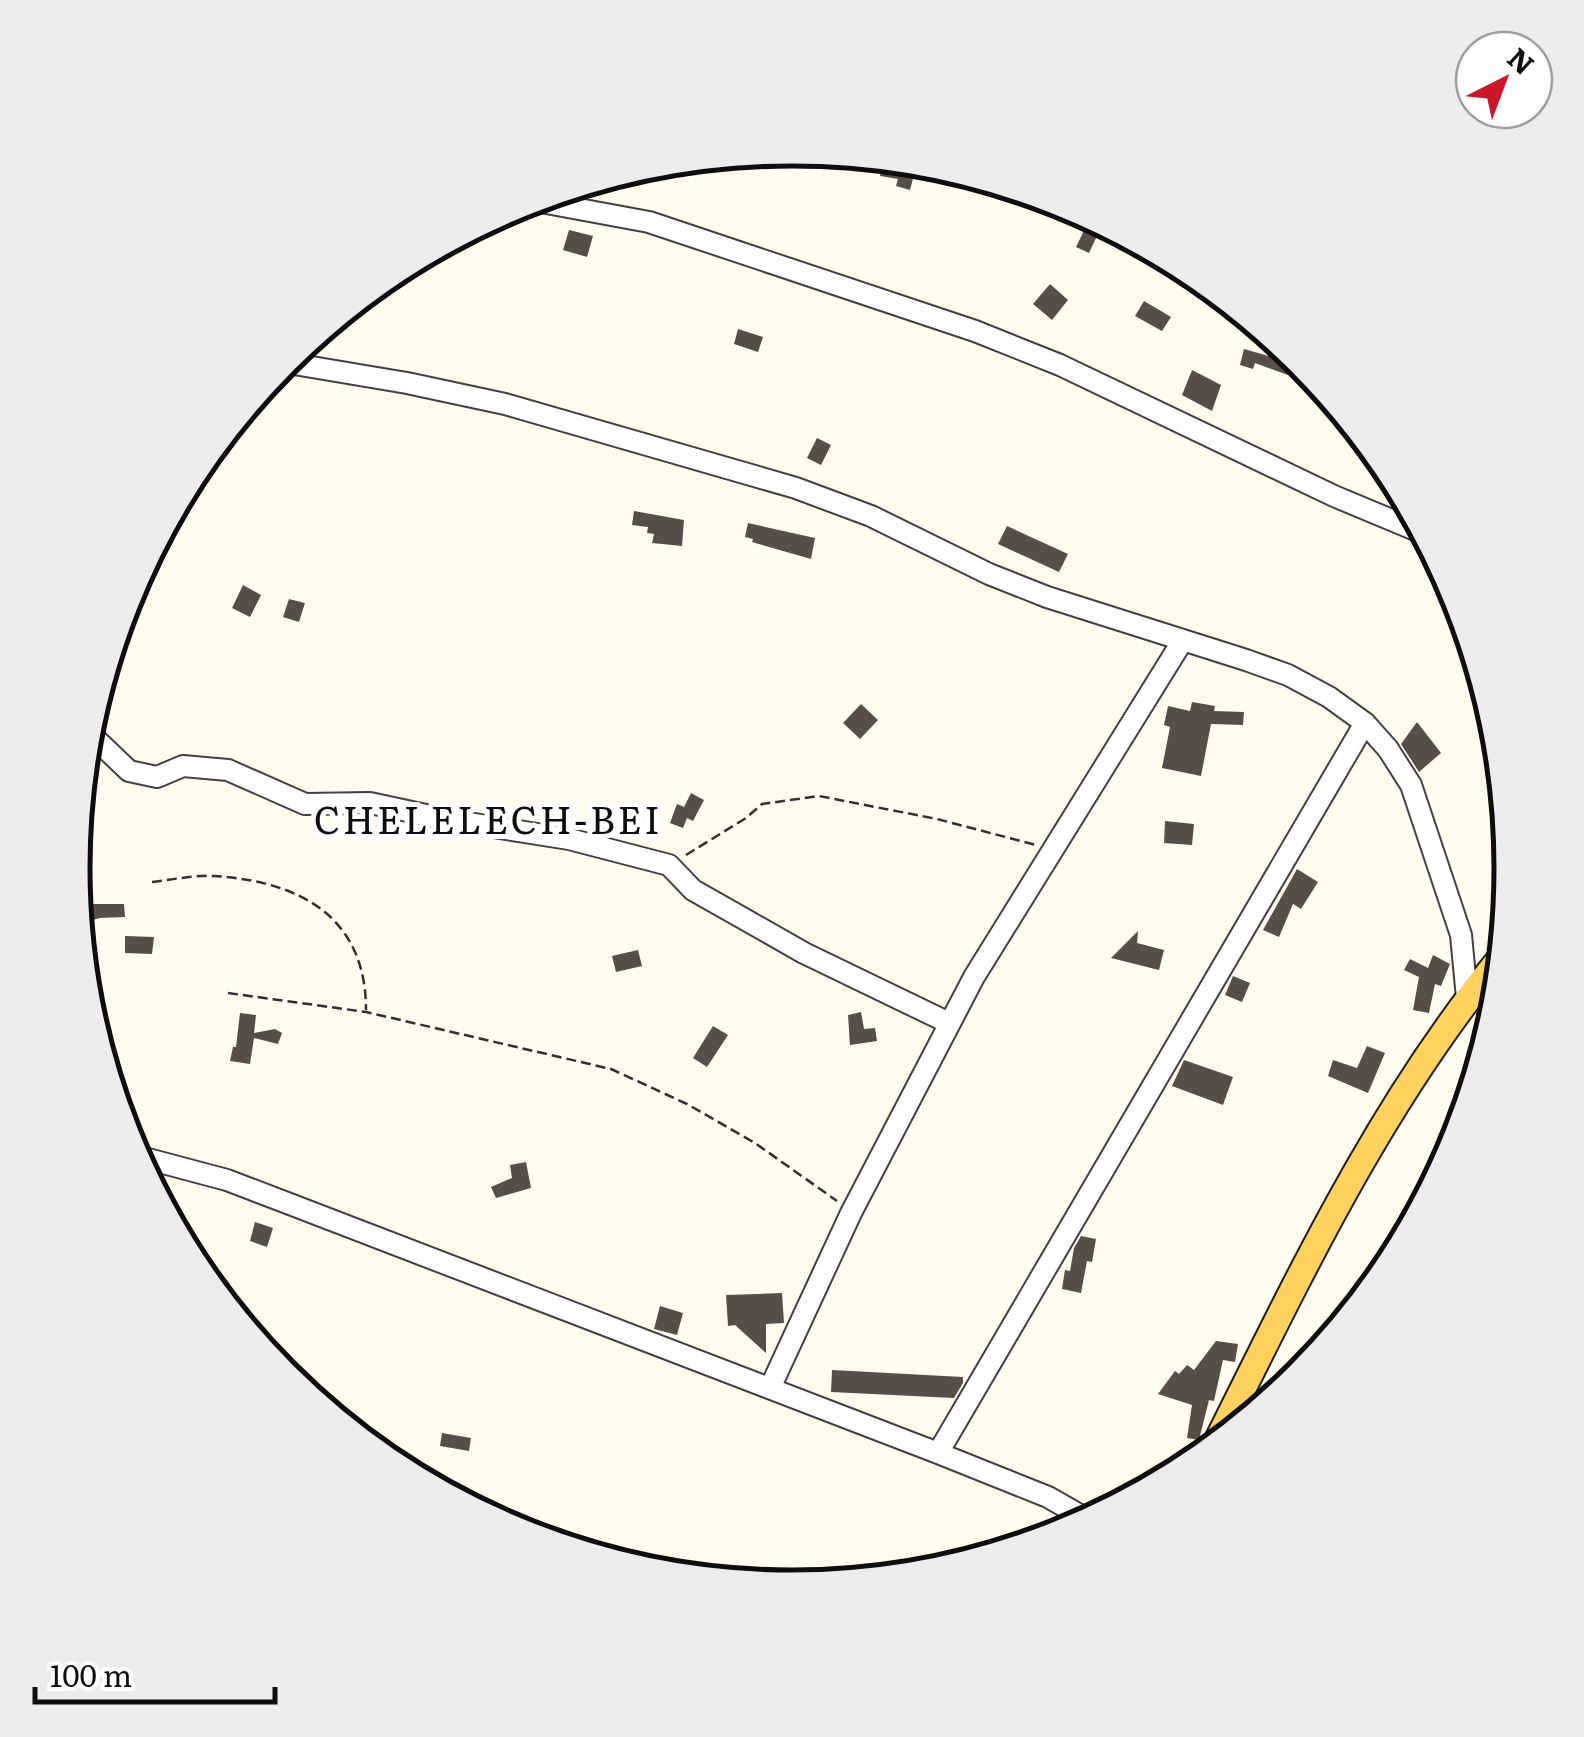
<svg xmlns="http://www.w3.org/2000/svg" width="1584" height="1737" font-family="Literata,serif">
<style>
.building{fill:#584e49}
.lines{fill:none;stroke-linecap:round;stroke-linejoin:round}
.minor-casing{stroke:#414141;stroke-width:24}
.major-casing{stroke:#1f1f1f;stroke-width:29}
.path{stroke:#303030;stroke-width:2.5;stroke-dasharray:10 5;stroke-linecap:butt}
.minor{stroke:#fff;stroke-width:20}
.major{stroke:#ffd25f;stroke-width:25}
.labels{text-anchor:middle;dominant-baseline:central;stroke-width:10;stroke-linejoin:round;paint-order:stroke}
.quarter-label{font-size:38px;letter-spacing:2.5px;fill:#0e0e0e;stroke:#fff}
.rim{fill:none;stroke:#0e0e0e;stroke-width:5}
</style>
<rect width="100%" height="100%" fill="#fffbef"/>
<path class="building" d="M883,158L917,163L910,190L896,186L898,179L880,176Z
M1091,216L1103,223L1089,253L1076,247Z
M569,230L593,236L587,257L563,250Z
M1050,284L1068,300L1052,320L1033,304Z
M1144,301L1171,317L1162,331L1135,316Z
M738,329L763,337L758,352L734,344Z
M1244,349L1279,359L1281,354L1294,358L1288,375L1255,363L1253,369L1240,365Z
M1192,370L1221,385L1212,411L1182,395Z
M817,438L831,445L821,465L807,458Z
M634,511L684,520L682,546L652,543L654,534L647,533L648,527L632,525Z
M748,523L815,538L811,559L752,542L753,539L745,537Z
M1007,526L1068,554L1059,572L998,544Z
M243,585L261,595L250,617L232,608Z
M289,599L305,603L299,622L283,617Z
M1192,702L1215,706L1214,711L1244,712L1243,725L1211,724L1201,776L1162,768L1170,727L1164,725L1168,706L1190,711Z
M861,704L878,720L860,739L843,723Z
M1417,722L1441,753L1419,772L1401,744Z
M691,793L704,800L693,821L687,818L683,828L670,823L677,804L684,807Z
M1165,821L1194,824L1192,845L1164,843Z
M1297,869L1318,882L1301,909L1293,904L1279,937L1263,930Z
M92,899L93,904H124L125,917L100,918L85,922L79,904Z
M1138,931L1137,943L1164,950L1159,970L1111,958Z
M125,936L154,937L152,954L125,953Z
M638,950L642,966L616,972L612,956Z
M1433,955L1450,964L1441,986L1435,984L1429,1013L1413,1010L1419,977L1404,970L1410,959L1428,968Z
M1233,976L1250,983L1242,1002L1225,995Z
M861,1012L864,1029L875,1028L877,1041L850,1045L848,1015Z
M240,1013L256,1015L254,1033L275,1029L282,1033L278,1044L254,1038L250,1064L230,1061L233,1047H236Z
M713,1026L728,1035L707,1067L693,1058Z
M1367,1046L1385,1053L1368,1093L1328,1076L1333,1060L1357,1068Z
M1184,1060L1233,1077L1223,1105L1172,1086Z
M526,1162L531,1188L496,1198L491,1187L512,1178L510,1165Z
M255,1222L273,1228L267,1247L250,1241Z
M1081,1236L1096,1239L1092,1262L1087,1261L1081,1293L1062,1289L1065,1270L1070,1271L1074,1248Z
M782,1293L784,1323L766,1324V1353L735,1325L728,1326L726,1295Z
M660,1306L683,1313L677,1335L654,1329Z
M1216,1341L1238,1344L1235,1362L1223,1360L1214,1401L1209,1400L1199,1440L1187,1438L1192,1405L1158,1394L1175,1371L1179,1374L1187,1365L1194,1370Z
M832,1370L963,1377V1383L954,1398L831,1392Z
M442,1433L471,1438L469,1451L440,1446Z"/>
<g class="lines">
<g class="minor-casing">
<path id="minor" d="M530,200L649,222L975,331L1060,365L1334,496L1425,534
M282,362L407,383L505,404L796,488L871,516L989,574L1047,597L1246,660L1288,675L1329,697L1365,723L1388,749L1411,785L1461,935L1467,998
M86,730L129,771L157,777L183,766L228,770L305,804L370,803L449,820L569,839L669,865L693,890L746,920L804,953L949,1023
M133,1155L227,1180L295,1206L938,1453L1048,1497L1090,1521
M770,1388L851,1213L974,977L1183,640
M938,1453L1365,723"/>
</g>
<g class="major-casing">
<path id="major" d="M1213,1449C1298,1279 1380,1103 1503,955"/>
</g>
<path class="path" d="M686,855L746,818L762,804L819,796L937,819L1036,845
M152,882C171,880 193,875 213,876C299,881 366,916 366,1010
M228,993L366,1012L611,1069L687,1104L755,1143L837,1201"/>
<use href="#minor" class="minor"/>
<use href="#major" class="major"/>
</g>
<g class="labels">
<g class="quarter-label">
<text x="488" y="817">CHELELECH-BEI</text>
</g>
</g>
<path d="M0 0H1584V1737H0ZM90 868a702 702 0 1 1 1404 0a702 702 0 1 1-1404 0Z" fill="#ececec" fill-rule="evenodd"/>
<path class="rim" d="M90 868a702 702 0 1 1 1404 0a702 702 0 1 1-1404 0Z"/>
<g transform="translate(1504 80) rotate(42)"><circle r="48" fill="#ffffff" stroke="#9f9f9f" stroke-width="2.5"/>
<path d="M0-8L18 38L0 25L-18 38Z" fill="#cb1828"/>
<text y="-15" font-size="28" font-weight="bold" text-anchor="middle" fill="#0e0e0e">N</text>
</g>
<path d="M35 1687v15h240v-15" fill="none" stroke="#0e0e0e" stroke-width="5"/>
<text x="50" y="1687" font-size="30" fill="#0e0e0e" stroke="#ffffff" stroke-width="8" paint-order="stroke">100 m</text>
</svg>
